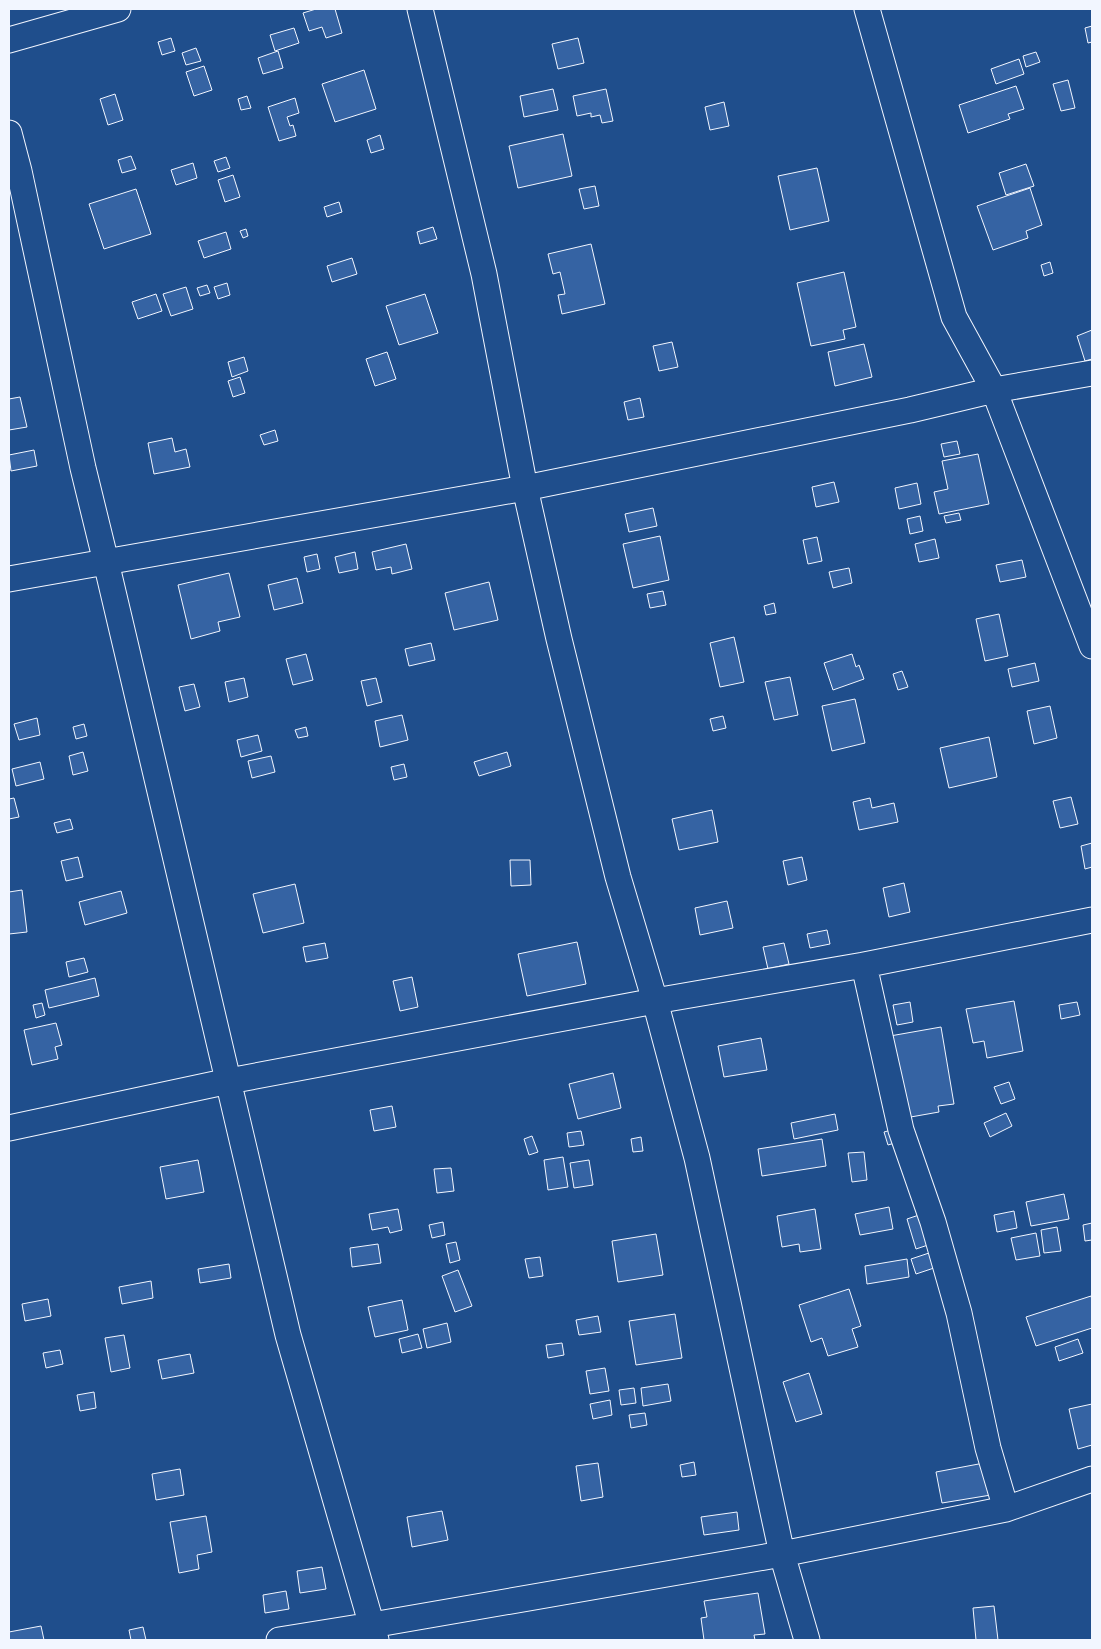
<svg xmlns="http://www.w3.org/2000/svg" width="1101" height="1649" font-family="Roboto,sans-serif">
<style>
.building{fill:#3563a3;stroke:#f2f6ff}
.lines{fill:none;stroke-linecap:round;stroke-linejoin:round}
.street-casing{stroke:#f2f6ff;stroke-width:27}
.street{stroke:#1f4e8c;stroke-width:25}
</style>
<rect width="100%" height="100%" fill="#1f4e8c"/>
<path class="building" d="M316,9H335L342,33L326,38L322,27L309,31L303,13Z
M1092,26V42L1088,43L1085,28Z
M294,28L299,43L275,51L270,35Z
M171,38L175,51L162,55L158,42Z
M578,38L584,63L558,69L552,44Z
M196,48L201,61L186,65L182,53Z
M278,51L283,68L263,74L258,58Z
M1036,52L1040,62L1026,67L1023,56Z
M1019,59L1024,74L996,84L991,69Z
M204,66L212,90L194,96L186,72Z
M364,70L376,109L335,122L322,84Z
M1068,80L1075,108L1061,111L1053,84Z
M1016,86L1024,109L1008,114L1010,119L968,133L959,105Z
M553,89L558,110L524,117L520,96Z
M606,89L613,121L602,123L600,115L591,117V113L577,116L573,96Z
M115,94L123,120L108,125L100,99Z
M247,96L251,108L241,110L238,99Z
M295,98L299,113L287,117L290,126L293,125L296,136L279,141L268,107Z
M724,102L729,126L710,130L705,107Z
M563,134L572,176L518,188L509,146Z
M380,135L384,149L371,153L367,140Z
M131,156L136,169L122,173L118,160Z
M226,157L230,168L218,172L214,161Z
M193,163L197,178L176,185L171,170Z
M1026,164L1034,186L1006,195L999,173Z
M817,168L829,221L790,230L778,176Z
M233,175L240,197L225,202L218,180Z
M595,186L599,206L584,209L579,189Z
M1030,188L1042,225L1026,231L1028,238L993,250L977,206Z
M136,189L151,234L104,249L89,204Z
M339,202L342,212L327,217L324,207Z
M433,227L437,239L420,244L417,232Z
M246,229L248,236L243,238L240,231Z
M226,232L231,249L204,258L198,241Z
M591,244L605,304L562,314L558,295L565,294L560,272L553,274L548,254Z
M352,258L357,274L332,282L327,266Z
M1050,262L1053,273L1044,276L1041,265Z
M844,272L856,327L843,330L845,339L811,346L797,283Z
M227,283L230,295L218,299L214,287Z
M207,285L210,293L200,296L197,288Z
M186,287L193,309L171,316L163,294Z
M156,294L162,311L138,319L132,302Z
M425,294L438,333L399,345L386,306Z
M1092,330V359L1085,361L1077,336Z
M672,342L678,367L659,371L653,346Z
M864,344L872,377L835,386L828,352Z
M387,352L396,379L375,386L366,359Z
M244,357L248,371L232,377L228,362Z
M240,377L245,393L233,397L228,381Z
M20,397L27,427L9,430V399Z
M640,398L644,417L628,420L624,402Z
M275,430L278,441L264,445L260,435Z
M172,438L175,452L186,449L190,467L154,474L148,443Z
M957,441L960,454L944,457L941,444Z
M34,450L37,466L11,471L9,455Z
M978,454L989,504L939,514L934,492L948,489L942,461Z
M834,482L839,502L816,507L812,487Z
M917,483L921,504L899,509L895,488Z
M653,508L657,526L629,532L625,514Z
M959,513L961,520L946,523L944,516Z
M920,516L923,531L910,534L907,519Z
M660,536L669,580L633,588L623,544Z
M817,537L822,561L808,564L803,540Z
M935,539L939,558L919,562L915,544Z
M406,544L412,569L392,574L391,567L376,570L372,552Z
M355,552L358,569L339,573L335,557Z
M317,554L320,569L307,572L304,557Z
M1022,560L1026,577L1000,582L996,565Z
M849,568L852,583L833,588L829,572Z
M229,573L240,617L218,622L220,631L191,639L178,585Z
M297,578L303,603L274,610L268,585Z
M489,582L498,620L454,630L445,593Z
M663,591L666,605L650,608L647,594Z
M774,603L776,613L766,615L764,606Z
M999,614L1008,656L985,661L976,619Z
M734,637L744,682L720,687L710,643Z
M431,643L435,660L409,666L405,649Z
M306,654L313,680L293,685L286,659Z
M852,654L856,667L859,665L864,679L833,690L824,663Z
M1035,663L1039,681L1012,687L1008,669Z
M902,671L908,687L898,690L893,674Z
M790,677L798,715L774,720L765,682Z
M244,678L248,697L229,702L225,682Z
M376,678L382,702L367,706L361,681Z
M194,684L200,707L185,711L179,687Z
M855,699L865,743L832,751L822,706Z
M1050,706L1057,738L1034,744L1027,711Z
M402,715L408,740L380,747L375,721Z
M723,716L726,728L713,731L710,719Z
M37,718L40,735L19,740L14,724Z
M84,724L87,736L76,739L73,727Z
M306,727L308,736L298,738L295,730Z
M258,735L262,751L241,757L237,740Z
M989,737L997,777L949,788L940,748Z
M83,752L88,771L73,775L69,756Z
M507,752L511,766L479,776L474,762Z
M271,756L275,772L252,778L248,761Z
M40,762L44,779L16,786L12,769Z
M404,764L407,777L394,780L391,767Z
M1071,797L1078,824L1060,828L1053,801Z
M14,798L19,817L9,819V799Z
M870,798L872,808L894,803L898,822L859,830L853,802Z
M712,810L718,842L679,850L672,819Z
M70,819L73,829L57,833L54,823Z
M1092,843V867L1085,869L1081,846Z
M78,857L83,877L66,881L61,861Z
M802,857L807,880L788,885L783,861Z
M510,860H530L531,885L511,886Z
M904,883L910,912L889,917L883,888Z
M295,884L304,923L263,933L253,894Z
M22,890L27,932L9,934V892Z
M121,891L127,913L85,925L79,902Z
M727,901L733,928L700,935L695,908Z
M827,930L830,944L810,948L807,934Z
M577,942L586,984L527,996L518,954Z
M325,943L328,958L306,962L303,947Z
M784,943L789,964L768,969L763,947Z
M84,958L88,972L69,977L66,962Z
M412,977L418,1007L400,1011L393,981Z
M95,978L99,996L49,1008L45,990Z
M1014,1001L1023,1051L987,1058L984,1041L973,1043L966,1009Z
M910,1002L913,1022L897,1025L893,1005Z
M1077,1002L1080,1015L1061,1019L1059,1005Z
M42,1003L45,1015L36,1018L33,1005Z
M56,1023L62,1045L55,1047L58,1059L32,1065L24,1030Z
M941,1027L954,1104L938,1106L939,1112L905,1118L890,1036Z
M761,1038L767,1070L724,1077L718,1046Z
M613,1073L621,1108L578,1119L569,1084Z
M1009,1082L1015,1099L1001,1104L994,1087Z
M392,1106L396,1127L374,1131L370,1110Z
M1006,1113L1012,1126L990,1137L984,1123Z
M835,1114L838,1130L794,1139L791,1123Z
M895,1129L898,1142L888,1145L884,1132Z
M581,1131L584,1145L569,1147L567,1133Z
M532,1136L538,1152L529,1155L524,1139Z
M641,1137L643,1151L633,1152L631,1139Z
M822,1139L826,1166L762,1176L758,1149Z
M864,1152L867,1180L852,1182L848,1153Z
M563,1157L568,1187L548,1190L544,1160Z
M198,1160L204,1192L166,1199L160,1167Z
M589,1160L593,1185L574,1188L570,1163Z
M451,1168L454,1191L437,1193L434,1169Z
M1064,1194L1069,1219L1031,1226L1026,1202Z
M889,1207L893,1229L860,1235L855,1214Z
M398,1209L402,1230L390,1233L388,1227L372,1230L369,1214Z
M815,1209L821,1249L800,1252L799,1244L782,1247L777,1216Z
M1014,1211L1017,1228L997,1232L994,1215Z
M919,1215L928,1245L916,1249L907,1219Z
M443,1222L445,1235L432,1238L429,1225Z
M1092,1223V1240L1085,1241L1083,1225Z
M1057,1227L1061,1251L1044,1253L1041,1230Z
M1036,1233L1040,1256L1016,1260L1011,1238Z
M656,1234L663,1275L618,1282L612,1241Z
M456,1242L460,1260L450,1263L446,1244Z
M378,1244L381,1263L352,1267L350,1248Z
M929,1253L934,1268L916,1274L911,1259Z
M540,1257L543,1276L529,1278L525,1259Z
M907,1259L909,1277L867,1284L865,1266Z
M229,1264L231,1278L200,1283L198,1269Z
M458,1270L472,1306L455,1312L442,1276Z
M151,1281L153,1298L122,1304L119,1287Z
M849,1289L861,1326L852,1329L858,1347L828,1356L822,1338L811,1342L799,1305Z
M1091,1296L1092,1300V1328L1036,1346L1026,1317Z
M48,1299L51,1316L25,1321L22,1304Z
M402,1300L408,1330L375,1337L368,1307Z
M675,1314L682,1358L636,1365L629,1321Z
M598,1316L601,1332L579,1335L576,1320Z
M447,1323L451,1342L427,1348L423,1329Z
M418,1334L422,1348L402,1353L399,1339Z
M124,1335L130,1368L111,1372L105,1338Z
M1078,1339L1083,1353L1059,1361L1055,1347Z
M562,1343L564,1355L548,1358L546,1345Z
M60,1350L63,1364L46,1368L43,1353Z
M190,1354L194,1373L162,1379L158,1360Z
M605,1368L609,1391L590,1394L586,1371Z
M809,1373L822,1414L796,1422L783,1382Z
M668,1384L671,1401L643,1406L641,1388Z
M634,1388L636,1403L621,1405L619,1390Z
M94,1392L96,1408L80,1411L77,1395Z
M610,1400L612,1415L593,1419L590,1404Z
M1092,1404V1445L1078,1449L1069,1409Z
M645,1413L647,1425L631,1428L629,1415Z
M694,1462L696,1475L682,1477L680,1465Z
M598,1463L603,1497L581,1501L576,1466Z
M984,1463L991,1495L942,1503L936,1472Z
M180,1469L184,1495L156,1500L152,1474Z
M442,1511L448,1540L412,1547L407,1517Z
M737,1512L739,1530L704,1535L701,1517Z
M206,1516L212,1552L197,1555L199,1569L179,1573L170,1522Z
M322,1567L326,1589L300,1593L297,1571Z
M286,1591L289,1609L265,1613L263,1595Z
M758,1593L765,1634L754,1635L755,1640H704L701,1618L707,1617L704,1601Z
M994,1606L998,1640H976L973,1608Z
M41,1626L44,1640H9V1632Z
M143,1627L146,1640H131L129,1630Z"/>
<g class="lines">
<g class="street-casing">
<path id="street" d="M420,9L484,274L525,488L559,639L618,877L655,1001L697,1158L782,1554L807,1640
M867,9L954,317L994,390L1092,646
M9,40L118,9
M9,133L19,171L83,468L106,562L288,1335L376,1640
M9,579L525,488L910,410L994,390L1092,373
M864,965L901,1130L933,1222L959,1313L988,1448L1006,1509
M9,1128L229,1081L655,1001L864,965L1092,920
M279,1640L372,1625L782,1554L1006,1509L1092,1479"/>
</g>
<use href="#street" class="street"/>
</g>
<rect width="1101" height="1649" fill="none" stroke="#f2f6ff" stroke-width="20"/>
</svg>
